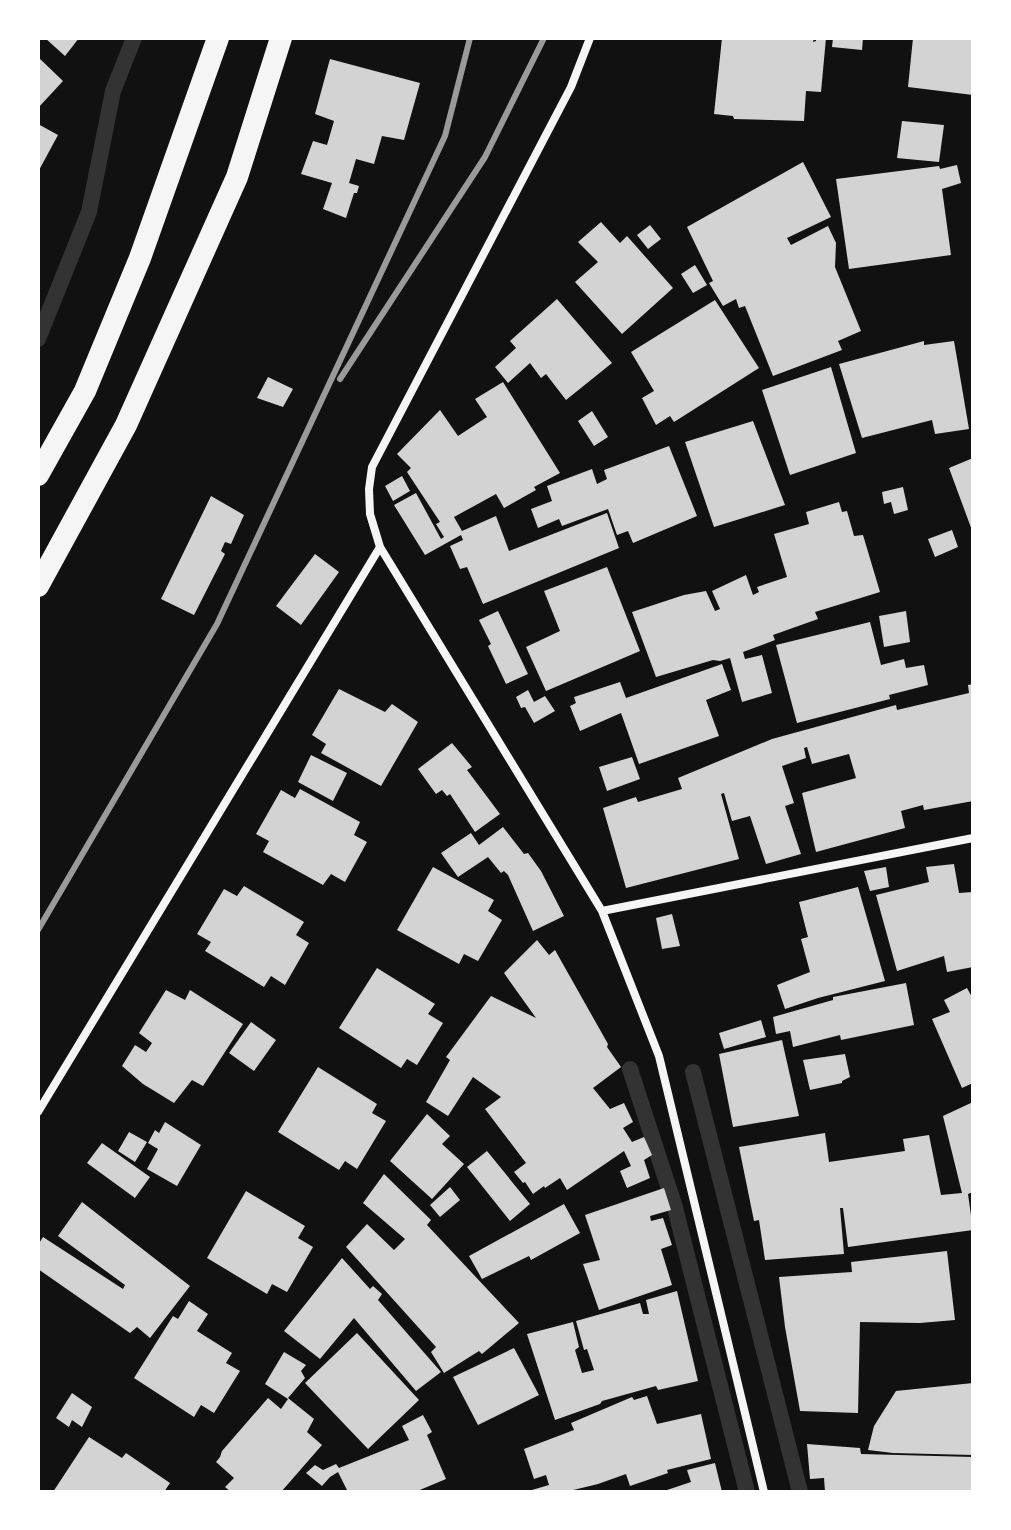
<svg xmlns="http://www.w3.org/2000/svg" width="1011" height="1530" font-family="Cabin,sans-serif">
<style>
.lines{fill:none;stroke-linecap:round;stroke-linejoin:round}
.stream{stroke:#333;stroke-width:16}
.building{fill:#d3d3d3}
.minor{stroke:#f5f5f5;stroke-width:8}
.trunk{stroke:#f5f5f5;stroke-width:22}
.rail{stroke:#9a9a9a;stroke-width:6}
</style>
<rect width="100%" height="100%" fill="#111"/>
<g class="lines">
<path class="stream" d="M38,339L89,212L113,91L134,38
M630,1069L674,1204L747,1492
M693,1072L800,1492"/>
</g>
<path class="building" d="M45,38H79L65,56Z
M722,38H814L813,42L816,41V38H826L821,92L806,91L804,121L734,119L733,116L714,114Z
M833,38H863L862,50L832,47Z
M913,38H973V95L908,87Z
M38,57L63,81L38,108Z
M330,59L420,83L404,140L382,136L374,164L356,159L349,183L359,186L357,193H354L346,218L323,209L332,183L301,174L313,141L327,145L334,121L315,114Z
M902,121L944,125L939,162L897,158Z
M38,124L58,135L38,172Z
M803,162L831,217L787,238L791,245L828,226L836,243L835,267L861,331L838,341L842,350L773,376L745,306L739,308L736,299L723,306L709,283L713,281L687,227Z
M957,165L961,183L942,189L951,255L849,269L836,179L939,166L940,169Z
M601,222L620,243L627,236L673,288L622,334L575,282L598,262L578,242Z
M650,225L661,239L648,249L637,235Z
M695,265L707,285L693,293L681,274Z
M557,299L612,363L566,400L546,374L541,378L530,363L508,383L495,367L516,348L510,341Z
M715,300L759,368L674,422L670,416L656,425L642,398L654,391L631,352Z
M924,341V345L954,341L969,429L935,434L932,420L862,438L839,364Z
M831,367L856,453L790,475L762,390Z
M268,377L293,389L283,407L257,398Z
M503,382L560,473L534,487L536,490L504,508L496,494L454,517L462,531L496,516L509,551L607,513L619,548L483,604L467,567L460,569L450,546L463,540L461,535L425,555L394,505L416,493L441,539L444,537L436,524L440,522L407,472L411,468L397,454L440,410L458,436L487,417L475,399Z
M592,411L608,437L594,446L578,421Z
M753,421L785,505L714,527L685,442Z
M669,446L697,516L633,543L628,531L617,535L608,509L562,526L559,519L538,528L531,509L552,501L547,486L592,469L597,484L607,479L604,470Z
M973,458V533L949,468Z
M402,476L410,491L393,501L385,486Z
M903,487L908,510L894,514L891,502L884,504L882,492Z
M211,496L244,515L231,544L225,542L221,551L225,554L194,615L161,599Z
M839,502L842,512L847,511L854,536L863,535L880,592L815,612L818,619L773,635L775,640L743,652L745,659L762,655L772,693L742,702L730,658L720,661L713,660L656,677L632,612L684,595L706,591L715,611L720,609L712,591L746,575L753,595L759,592L757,587L787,577L774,534L809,524L806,512Z
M952,530L958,547L935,557L928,539Z
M315,554L339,572L301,625L276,606Z
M607,567L640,651L546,691L526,647L560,631L544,591Z
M498,611L528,674L506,684L488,646L491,644L479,620Z
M906,611L910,642L884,647L879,616Z
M870,622L881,665L904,659L906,668L924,665L928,685L889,695L890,699L797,723L776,645Z
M722,664L731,690L706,700L719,736L639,764L621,713L580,731L570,706L576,703L574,697L620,682L626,698Z
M973,684V801L924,810L923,805L901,811L905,828L816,852L802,793L856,778L849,754L812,764L807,747L804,748L806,758L782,766L794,803L785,806L801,854L766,864L750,816L732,821L724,793L721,794L739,859L626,888L603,808L636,797L638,802L682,789L678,778L772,739L896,705L897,710L969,693L968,685Z
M339,689L385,712L392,704L418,722L381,786L321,753L326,744L312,735Z
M528,690L534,702L545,696L555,711L534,723L525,707L521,708L516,697Z
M452,743L472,767L467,770L500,814L475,832L450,794L447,796L442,790L436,794L418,769Z
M311,755L347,773L333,801L298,782Z
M632,757L640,779L607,791L599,767Z
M300,789L360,822L354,835L367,842L345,882L331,874L323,885L263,852L269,841L256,834L281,790L295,798Z
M503,827L524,854L528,853L541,871L564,916L533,931L508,875L504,871L501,873L488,857L458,877L441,853L471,833L479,845Z
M954,864L959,893L973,892V967L947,972L944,956L897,971L876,895L929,882L926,867Z
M433,867L494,900L488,911L502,920L478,961L464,954L459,964L397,930Z
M886,867L889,887L870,891L864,871Z
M244,886L304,922L296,935L309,943L285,985L271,976L264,987L205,951L211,942L197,934L224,889L237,896Z
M858,887L885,981L818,998L785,1009L777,985L810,972L801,939L808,937L799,902Z
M672,914L680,946L662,949L656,918Z
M537,940L549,955L555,950L608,1044L607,1047L621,1067L593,1088L610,1109L624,1103L633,1122L623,1128L632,1142L644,1137L652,1155L644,1160L650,1178L627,1188L620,1171L631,1166L624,1151L567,1190L560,1178L545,1188L544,1186L533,1194L525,1182L523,1183L514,1172L526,1163L485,1109L501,1097L473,1077L448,1116L426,1102L450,1060L446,1057L491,996L536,1018L504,973Z
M377,968L435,1004L428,1014L443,1023L417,1065L407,1059L401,1068L339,1028Z
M906,983L914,1025L841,1040L840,1035L793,1047L790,1031L776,1034L773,1017L833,1000V997Z
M967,988L973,999V1083L962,1088L932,1019L950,1012L944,1000Z
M166,990L185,1000L190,990L243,1024L203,1086L192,1080L174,1103L143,1084L122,1066L135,1045L146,1052L152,1043L139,1033Z
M761,1020L766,1037L724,1049L719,1033Z
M251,1022L276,1040L254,1071L229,1053Z
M782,1040L799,1116L733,1127L719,1054Z
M845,1054L850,1077L842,1081V1083L810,1090L803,1060Z
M318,1067L377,1104L372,1113L386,1121L357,1169L345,1161L339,1170L278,1132Z
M973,1102V1192L968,1194L973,1230L848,1247L843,1208H840L844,1254L765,1260L759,1220L754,1221L739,1147L825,1133L829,1162L905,1151L903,1139L929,1135L941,1195L962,1193L943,1116Z
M427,1114L450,1136L442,1144L464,1164L432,1199L390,1161Z
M165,1122L201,1145L177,1186L147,1169L158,1149L148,1143L155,1130L159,1133Z
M129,1132L147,1142L135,1162L118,1151Z
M102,1143L150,1177L135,1198L87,1163Z
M487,1151L530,1204L510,1221L467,1167Z
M384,1174L431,1220L427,1225L519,1323L482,1354L479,1351L444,1373L431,1352L436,1347L346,1247L367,1224L394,1250L405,1239L363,1203Z
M450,1187L460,1200L440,1217L430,1205Z
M664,1188L671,1210L650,1216L651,1221L663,1218L672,1245L661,1249L672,1285L599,1310L583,1264L600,1260L585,1215Z
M246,1191L305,1226L298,1238L313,1247L287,1292L272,1284L267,1294L207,1258Z
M82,1202L190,1286L150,1338L137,1327L130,1333L38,1269L40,1265L38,1264V1245L43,1237L123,1289L125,1285L58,1236Z
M564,1204L580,1233L531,1260L529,1256L482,1279L469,1256Z
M947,1251L955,1320L920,1323L860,1322L858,1413L800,1411L785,1327L779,1277L852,1272L851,1262Z
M342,1258L370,1289L373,1286L382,1294L378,1300L441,1372L416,1391L354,1318L320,1359L284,1331Z
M677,1291L698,1381L658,1390L656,1386L602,1401L600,1404L555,1420L527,1334L573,1322L579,1347L575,1350L582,1373L594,1370L587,1349L584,1350L576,1321L640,1303L643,1314H649L646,1300Z
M189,1301L208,1314L197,1331L232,1353L226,1363L240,1371L214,1413L201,1405L194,1417L134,1378L173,1316L178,1319Z
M357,1333L419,1400L368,1449L305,1383Z
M514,1348L539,1395L478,1425L453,1377Z
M284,1352L306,1365L301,1371L305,1378L288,1398L314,1419L307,1432L322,1445L281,1492H231L225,1487L234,1478L216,1462L220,1457L222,1451L268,1398L281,1409L288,1399L265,1384Z
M973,1383V1455L893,1453L868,1450L874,1426L896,1391Z
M72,1393L92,1407L82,1427L72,1420L69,1427L56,1418Z
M647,1396L657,1424L701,1414L711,1459L667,1470L668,1473L630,1486L626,1474L598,1484L565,1492H525L549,1485L546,1475L534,1479L524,1449L574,1430L571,1423L632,1397L634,1400Z
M423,1415L432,1432L427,1435L446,1479L415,1492H348L338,1472L330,1477L322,1486L306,1473L315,1465L323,1470L336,1464L339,1468L409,1440L402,1426Z
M89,1437L122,1458L126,1453L170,1483L164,1492H53Z
M807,1444L860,1448L861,1454L973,1457V1492H825L824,1478L810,1479Z
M715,1463L722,1492H661L691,1482L687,1470Z"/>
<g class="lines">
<path class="minor" d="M590,38L571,87L372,467L369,489L370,514L380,547L602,911L659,1056L764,1492
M602,911L973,838
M38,1112L380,547"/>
<path class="trunk" d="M38,475L85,391L140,258L218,38
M38,586L126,425L237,177L281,38"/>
<path class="rail" d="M340,379L485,157L544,38
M38,930L217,624L445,136L470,38"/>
</g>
<rect width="1011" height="1530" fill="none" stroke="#ffffff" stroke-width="80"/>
</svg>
